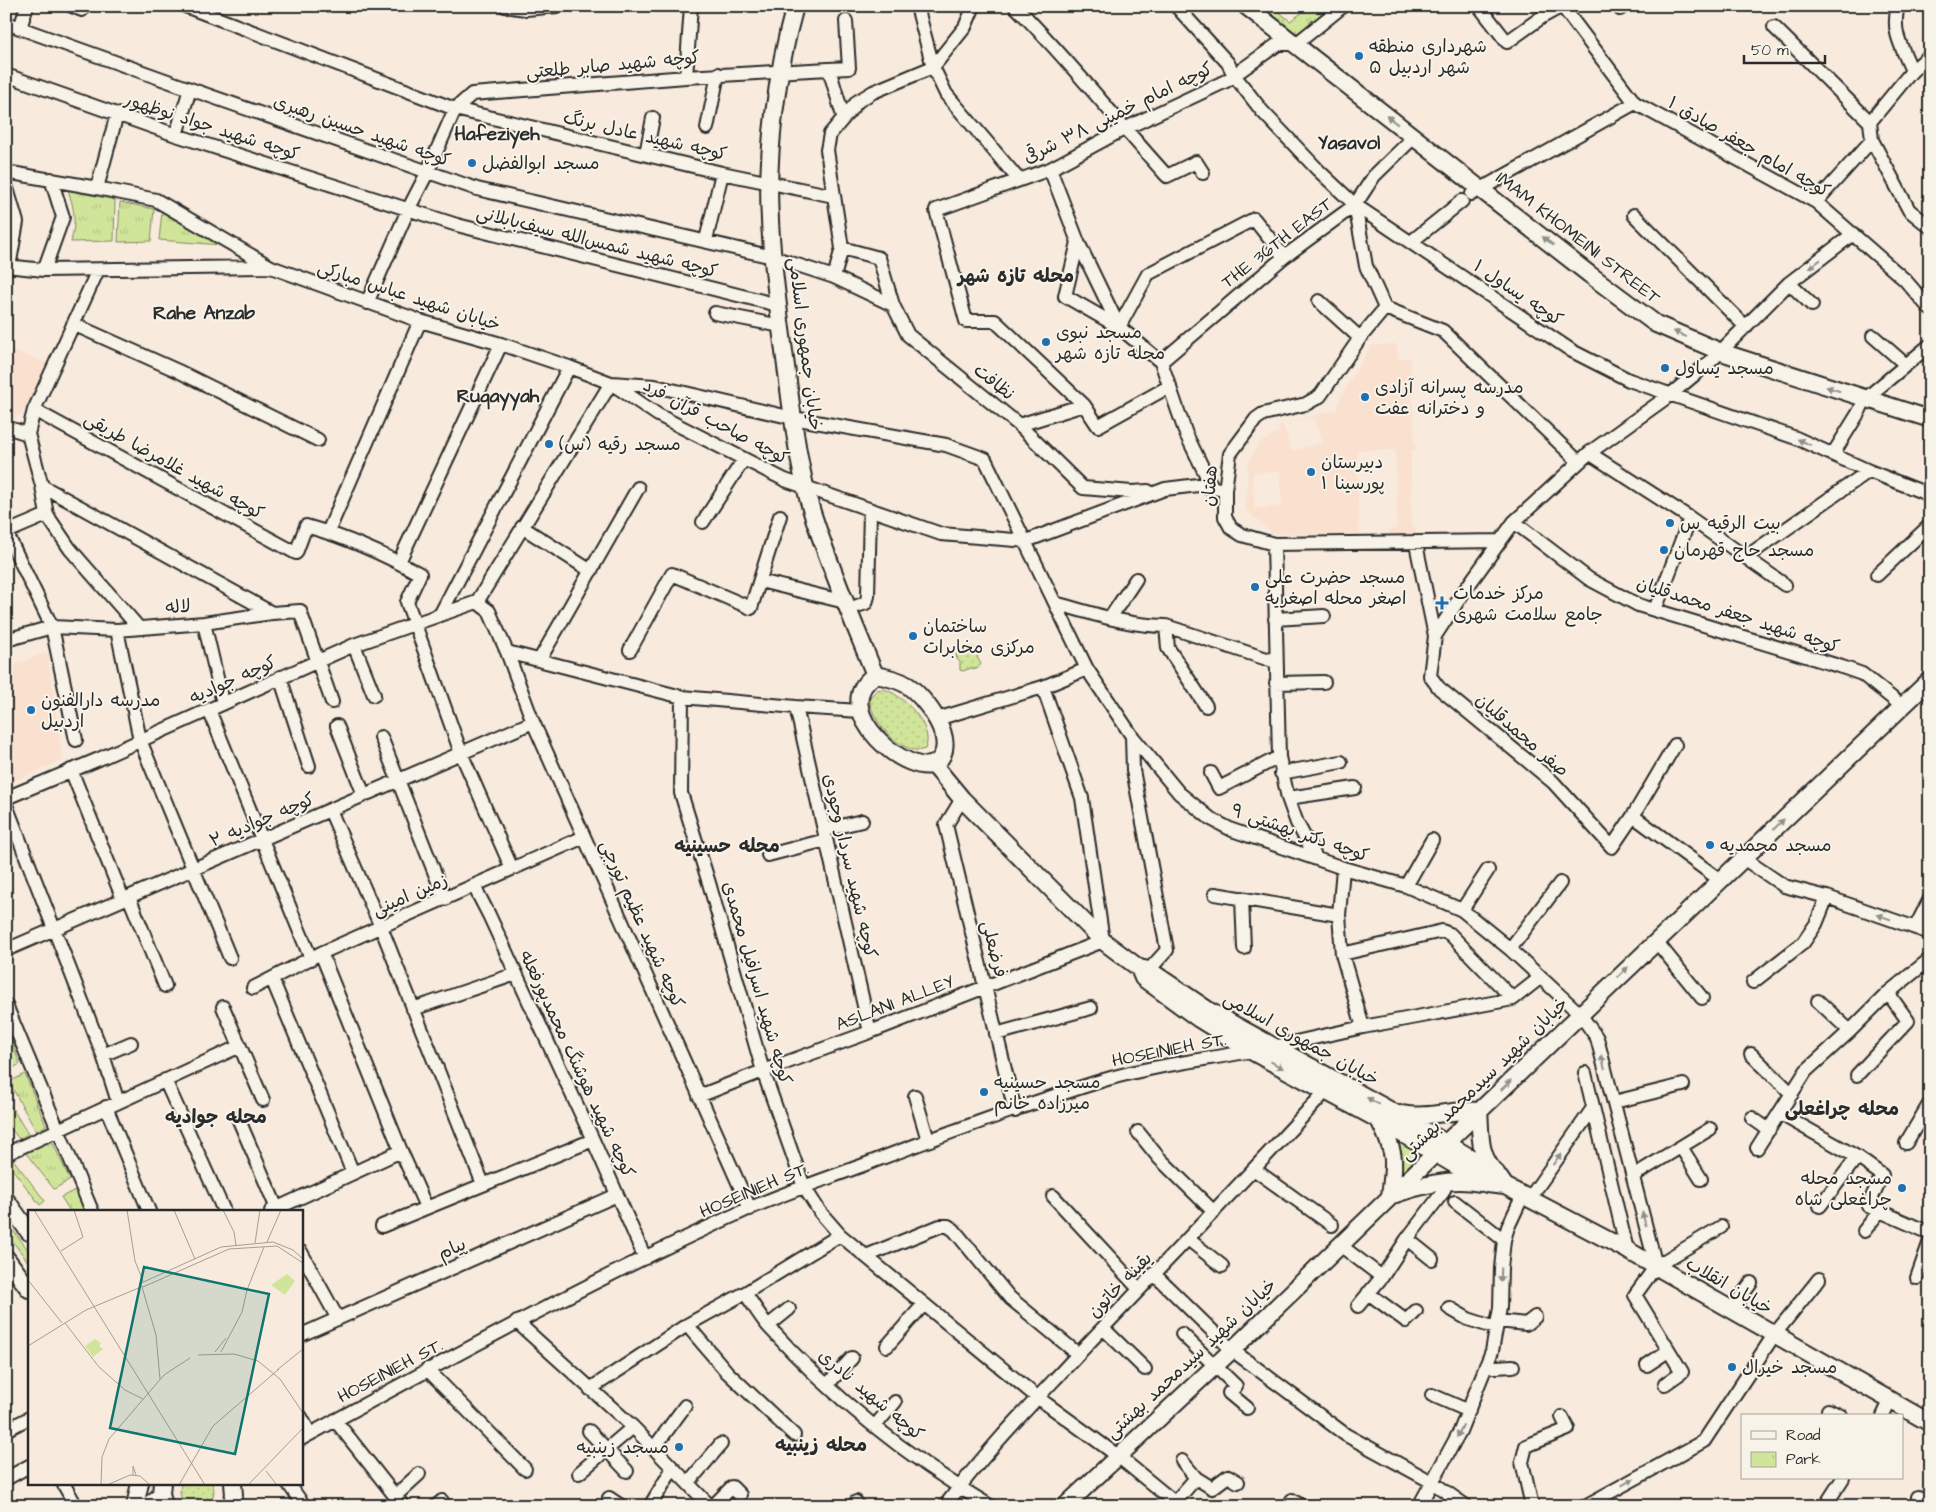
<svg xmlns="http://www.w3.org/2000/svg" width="1936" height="1512" font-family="'Architects Daughter','Playpen Sans Arabic',sans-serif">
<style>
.built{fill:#fae0ce;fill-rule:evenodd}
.grass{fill:url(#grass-dots);stroke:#7e8862}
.park{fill:url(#park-tufts);stroke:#7e8862}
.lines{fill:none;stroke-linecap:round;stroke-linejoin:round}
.minor-casing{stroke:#2b2b2b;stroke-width:16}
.major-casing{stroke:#2b2b2b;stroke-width:20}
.minor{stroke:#f7f3e8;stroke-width:12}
.major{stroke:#f7f3e8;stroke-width:16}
.oneway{fill:#918f8a}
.poi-dot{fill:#1f6fb2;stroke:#f7f3e8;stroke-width:2}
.labels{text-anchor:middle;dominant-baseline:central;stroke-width:4;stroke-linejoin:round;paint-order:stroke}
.poi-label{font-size:18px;fill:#2b2b2b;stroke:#f7f3e8;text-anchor:start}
.street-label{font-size:18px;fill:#2b2b2b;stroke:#f7f3e8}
.neighbourhood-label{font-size:19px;font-weight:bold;fill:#2b2b2b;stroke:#f7f3e8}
.inset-road{fill:none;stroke:#a69e95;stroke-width:1}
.view{fill:#0f766e;fill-opacity:0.15;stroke:#0f766e;stroke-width:2.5}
.inset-edge{fill:none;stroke:#2b2b2b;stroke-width:2.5}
</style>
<defs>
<pattern id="grass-dots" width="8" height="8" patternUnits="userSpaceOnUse" patternTransform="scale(1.25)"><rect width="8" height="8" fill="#d1e59a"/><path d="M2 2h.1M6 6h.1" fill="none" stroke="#b4c585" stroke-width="1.8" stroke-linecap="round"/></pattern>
<pattern id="park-tufts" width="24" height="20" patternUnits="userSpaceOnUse" patternTransform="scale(1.25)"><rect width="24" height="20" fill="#d1e59a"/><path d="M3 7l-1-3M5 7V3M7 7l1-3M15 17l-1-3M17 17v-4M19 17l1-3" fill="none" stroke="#b4c585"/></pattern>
</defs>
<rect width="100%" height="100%" fill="#f8eadc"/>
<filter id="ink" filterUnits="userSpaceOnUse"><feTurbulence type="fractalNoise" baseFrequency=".02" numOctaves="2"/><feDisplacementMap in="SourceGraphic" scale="10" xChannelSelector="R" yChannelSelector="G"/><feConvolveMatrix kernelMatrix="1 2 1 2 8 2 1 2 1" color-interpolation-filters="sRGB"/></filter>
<g filter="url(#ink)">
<path class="built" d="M1396,344L1398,359L1410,358L1415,449L1411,450V526L1415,527L1414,539H1389V530L1397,529L1396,450H1357L1359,538L1343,539L1342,535L1273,533L1246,510L1248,464L1259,443L1280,432L1278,426L1338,409V402L1371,346ZM1315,417L1322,443L1291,451L1283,424ZM1280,471L1282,507L1254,508L1253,473Z
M6,349L47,363L26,409L21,415L6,422Z
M47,652L63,760L6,784V669Z"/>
<path class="grass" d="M969,648H975L978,655L977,657L981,664L977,669L971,668L963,671L960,670V662L957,659L956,654L960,650L966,651Z
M883,689C902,693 936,728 925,749C903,758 867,717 870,697L877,690Z
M1398,1140L1420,1152L1419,1157L1400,1173V1153Z
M6,1221L29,1251V1263L6,1233Z
M182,1483H212C216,1492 213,1500 206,1506H188C180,1500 178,1492 182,1483Z"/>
<path class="park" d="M1312,6H1319L1322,17C1295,39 1299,37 1272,16L1277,10L1290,21Z
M68,190L115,200L114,241L71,242C76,221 75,211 68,190Z
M120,202L154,209L151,241L118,242Z
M162,212L176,217L221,245L159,240Z
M6,1026L20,1064L6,1072Z
M25,1074L46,1126L36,1131L9,1082Z
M6,1098L28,1134L19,1139L6,1122Z
M52,1141L70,1180L54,1189L25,1152Z
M12,1158L45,1201L40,1205L6,1161Z
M76,1190L85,1211H70L61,1197Z"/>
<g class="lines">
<g class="minor-casing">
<path id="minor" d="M72,6L82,10L84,6
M185,6L455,109L722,173L834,196
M505,6L526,9L557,6
M915,6L918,10L933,67L946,94L1019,180
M1015,6C1069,60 1116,120 1167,176L1196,162L1203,173
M1176,6L1228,63L1234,75L1262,111L1318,170L1355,205L1572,351L1629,380L1796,438L1869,471L1930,495
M1479,6L1507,42L1542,17L1562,6
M1562,6L1635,103L1816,202L1905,280L1930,309
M1619,6L1620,9
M6,23L190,89L477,189L773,257L834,277L893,305
M1774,27L1870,122
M20,28L27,6
M829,69L849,68L846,21
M1912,71L1930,55
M6,75L176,135L457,225L778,305
M686,77L691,6
M707,128L718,74
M176,135L190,89
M1872,140L1909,210L1930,227
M646,154L653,118
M1050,169L1078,242L1065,296L1119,327L1161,362L1186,434L1212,487
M6,172L97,188L156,200L271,267
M6,185L17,222L9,267
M97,188L117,114
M1472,194L1635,103
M1816,202L1872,140L1870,122L1912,71C1902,47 1891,32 1898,6
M1355,205L1366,266L1385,308
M1634,215L1746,327
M706,240L722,173
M1078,242L1119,327
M1411,242L1462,201
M842,248L879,258L893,305L908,335L1019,425L1083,488L1132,492L1148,491
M6,266L44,270L271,267L420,321L501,344L569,367L611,383L655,386L793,418L946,445L985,459L1087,669L1132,736L1179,793L1211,819L1232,830L1343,868L1406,886L1462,910L1510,949L1580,1014L1597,1038L1656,1266
M44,270L63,217L51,179
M834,277L842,248L827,150L830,134L858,101L873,92L933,67L965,27L974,6
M1789,283L1812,305
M1319,301L1360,338
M367,303L408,210L427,173L455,109L472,94L686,77L829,69L843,116
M1385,308L1360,338L1320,396L1306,404L1263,414L1256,419L1230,454L1225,490V517L1231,528L1242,535L1274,544L1500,541
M1385,308L1443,331L1579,462
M715,313L781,326
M73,324L178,371L318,440
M1119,327L1148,274L1254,219L1284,257
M1873,336L1906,365
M1161,362L1284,257L1355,205L1374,176L1414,137
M1170,386L1098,426L1084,405L995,321H966L936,210L1050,169L1124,129L1226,81L1278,44H1296L1343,6
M34,410L296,553L306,526C345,537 384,554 420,574L407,602L461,753L512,869
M1019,425L1084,405
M6,427L28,434
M28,434L42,486L47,515L70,549L139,628
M28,434L34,410L98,270
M1589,453L1690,518L1785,585
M1833,454L1859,412L1865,399L1930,345
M42,486L272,613
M703,522L744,459
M1514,522L1589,579L1638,605L1842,667L1862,674L1902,706
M522,527L591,571
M6,532L52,627L76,740
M7,532L47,515
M328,532L420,321
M1274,544L1279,757L1288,798L1297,823L1316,858
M1416,544L1435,636
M1746,557L1869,471
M399,562L501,344
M1877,575L1930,525
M760,581L845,602
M477,602L611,383L658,415L785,480L941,534L1026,541L1165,489L1198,485L1225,490
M477,602L489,611L507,652L533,722L750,1209
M1055,603C1091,613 1128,626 1166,626L1276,662
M857,606L866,603L868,596L870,511
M1655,610L1690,518
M440,615L569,367
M1110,618L1136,579
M1275,619L1324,616
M204,623L223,703
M1166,626L1168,648L1206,706
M117,630L140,740L230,958
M6,640L52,627L117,630L204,623L272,613L300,611L332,702
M354,645L374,695
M630,650L672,574L751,608L780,516
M507,652L682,697L796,707L860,711
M540,659L638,488
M280,677L309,766
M1276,683L1324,682
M682,697L681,793L709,883L763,1071L804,1187L820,1212L840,1235L1037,1397L1118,1456L1179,1506
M796,707L870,1032
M209,710L311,959
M937,719L1043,687L1087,669
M337,726L364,795
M1132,736L1133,770L1167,950L1149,970
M381,737L445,899
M1675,745L1633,816L1612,847L1553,782L1439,688L1430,676L1435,636L1465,590L1514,522L1589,453L1670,395L1711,361L1789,283L1853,234
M71,770L123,899
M1211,773L1219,788L1279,757
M1281,773L1341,762
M6,798L99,759L354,645L477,602
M1288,798L1355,788
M962,799L946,825L1015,1111
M6,805L103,1055L118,1102
M330,810L381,927L483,1184
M1633,816L1720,880
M824,830L862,821
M768,855L826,840
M1743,858L1784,886L1827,897L1930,933
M1343,868L1339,915L1342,954L1363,1027
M474,886L489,915L593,1140L645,1258
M1406,886L1432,840
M1215,894L1339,915
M129,897L165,986
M1242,898L1244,948
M1462,910L1488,870
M1915,928L1930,899
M1656,941L1702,998
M1510,949L1560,883
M6,950L533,722
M321,953L401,1151L426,1207
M1342,954L1442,931L1450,934L1513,999
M272,979L353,1173
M1753,982L1803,943L1816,924L1827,897
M253,988L321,953L584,837
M1818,1001L1850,1031
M6,1005L92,1211
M223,1007L263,1100
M413,1009L516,974
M996,1034L1091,1008
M1273,1047L1363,1027L1513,999L1541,977
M1751,1054L1792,1094
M103,1055L131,1043
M1585,1073L1627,1250
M1857,1075L1908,1021L1888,993
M165,1080L224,1211
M699,1096L763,1071L870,1032L1103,941L1082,798L1043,687
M915,1096L928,1140
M1614,1102L1683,1085
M106,1107L149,1211
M1779,1113L1857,1157L1882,1175L1868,1206L1930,1233
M238,1118L278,1211
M1752,1118L1769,1130
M1138,1132L1159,1158L1214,1212
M1906,1143L1928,1106L1930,1107
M1681,1147L1701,1179
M1757,1148L1806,1071L1850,1031L1888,993L1930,959
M6,1154L238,1047
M1255,1170L1332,1225
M1633,1176L1710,1129
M1053,1196L1139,1289
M1529,1199L1593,1108
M1455,1202L1504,1240
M1820,1206L1857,1157
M271,1211L401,1151
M382,1226L593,1140
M1864,1231L1879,1212
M1188,1239L1222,1266
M1407,1239L1432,1259
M1340,1245L1382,1277
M301,1252L338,1319
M866,1256L940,1226H948L954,1230L1010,1298L1078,1354
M1154,1274L1232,1350L1346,1435L1432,1482L1466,1506
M1917,1278L1930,1241
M745,1293C753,1304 760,1317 769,1327C832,1397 909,1458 990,1506
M1368,1293L1406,1321L1416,1311
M1358,1306L1382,1277L1407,1239L1443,1192L1447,1182
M1449,1308L1468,1319L1496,1328
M1731,1310L1751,1283
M1498,1321L1526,1324L1535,1317
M517,1322L633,1427L710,1506
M687,1325L727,1372L794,1435
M768,1326L789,1309
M1103,1328L1145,1369
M1182,1334L1236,1386L1229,1393L1247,1408
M301,1335L617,1195
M887,1346L924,1304
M1486,1365L1496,1367L1513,1366
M1647,1365L1668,1351
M427,1369L525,1469
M1665,1384L1682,1372L1635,1295L1656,1266L1721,1227
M827,1385L852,1358
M590,1389L687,1325L745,1293L840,1235
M1432,1395L1469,1411
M1828,1410L1841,1416
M1883,1416L1890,1401
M301,1417L310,1434
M335,1420L403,1506
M875,1426L895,1402
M6,1430L29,1418
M589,1431L627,1471
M301,1439C448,1359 595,1278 748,1209C789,1191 832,1177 874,1161C950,1132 1027,1104 1104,1080C1151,1066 1203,1060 1251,1051
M654,1448L685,1406
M1182,1461L1196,1478L1212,1488L1228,1476L1238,1482
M579,1473L633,1427
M6,1479L29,1466
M63,1483L76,1506
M288,1483L304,1506
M688,1483L721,1444
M395,1496L419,1474
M1918,1497L1930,1502
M609,1498L621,1506
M1292,1500L1301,1506
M1174,1503L1196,1478
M144,1506L161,1493
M436,1506L442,1501
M650,1506L673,1468
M713,1506L732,1487L740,1495
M854,1506L856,1502
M945,1506C986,1450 1036,1400 1083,1349C1164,1263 1246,1179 1325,1092
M1419,1506L1460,1431L1492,1351L1500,1308L1501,1268L1504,1240L1508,1227L1523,1195
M1532,1506L1522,1462L1526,1446L1568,1429L1562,1417
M1585,1506L1704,1441L1774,1335L1819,1279
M1825,1506L1843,1478"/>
</g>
<g class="major-casing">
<path id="major" d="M795,6C777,70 766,154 770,220C772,267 779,313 785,359C792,410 797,463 812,512C830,568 853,621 875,675
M1246,6L1589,274L1656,324L1721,352L1930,419
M875,675C887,677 897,679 907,685C925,697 960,742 937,762C912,782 824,709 875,675Z
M933,764L962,799L1103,941L1139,968L1149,970L1211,1012L1395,1113L1466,1155L1496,1173L1505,1186
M1139,968L1143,978L1199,1019L1251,1051L1379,1120L1487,1184L1505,1186L1627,1250L1930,1423
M1402,1114C1428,1119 1453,1109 1479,1111C1481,1132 1478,1152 1493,1170
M1379,1120C1396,1154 1395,1160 1390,1196C1419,1186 1449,1177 1480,1183
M6,1200L29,1232
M6,1258L29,1289
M162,1483L161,1493L164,1506
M135,1506L140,1483
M231,1506L234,1495L233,1483
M1065,1506L1232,1350L1446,1143L1930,680"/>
</g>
<use href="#minor" class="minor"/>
<use href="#major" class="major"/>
</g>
<defs><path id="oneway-solid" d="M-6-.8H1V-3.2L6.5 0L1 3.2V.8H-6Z" transform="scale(1.25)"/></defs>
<g class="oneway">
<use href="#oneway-solid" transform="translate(1392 120) rotate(-142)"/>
<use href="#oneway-solid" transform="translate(1548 241) rotate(-142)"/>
<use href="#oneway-solid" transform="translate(1815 264) rotate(142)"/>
<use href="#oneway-solid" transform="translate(1680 334) rotate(-156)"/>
<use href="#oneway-solid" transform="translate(1833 389) rotate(-162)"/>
<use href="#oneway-solid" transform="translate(1804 442) rotate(-156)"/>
<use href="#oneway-solid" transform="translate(1779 824) rotate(-44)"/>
<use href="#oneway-solid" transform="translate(1884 917) rotate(-161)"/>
<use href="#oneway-solid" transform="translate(1623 972) rotate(-44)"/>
<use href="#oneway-solid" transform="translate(1603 1062) rotate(-104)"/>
<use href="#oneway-solid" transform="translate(1277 1065) rotate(29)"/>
<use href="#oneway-solid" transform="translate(1506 1085) rotate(-44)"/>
<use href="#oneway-solid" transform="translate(1373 1101) rotate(-151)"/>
<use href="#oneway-solid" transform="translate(1557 1159) rotate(-55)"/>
<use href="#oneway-solid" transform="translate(1644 1219) rotate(-104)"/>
<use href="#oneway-solid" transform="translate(1501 1275) rotate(92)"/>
<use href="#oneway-solid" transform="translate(1460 1431) rotate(116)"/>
<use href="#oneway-solid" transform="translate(1628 1482) rotate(-29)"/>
</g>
</g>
<g class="poi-dot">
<circle cx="1359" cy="56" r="5"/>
<circle cx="472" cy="163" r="5"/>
<circle cx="1046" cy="342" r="5"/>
<circle cx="1665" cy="368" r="5"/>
<circle cx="1365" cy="397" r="5"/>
<circle cx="549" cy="444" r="5"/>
<circle cx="1311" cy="472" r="5"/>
<circle cx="1670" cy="523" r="5"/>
<circle cx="1664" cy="550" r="5"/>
<circle cx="1255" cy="587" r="5"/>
<path d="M1439.5 595.5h5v5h5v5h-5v5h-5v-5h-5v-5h5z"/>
<circle cx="913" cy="636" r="5"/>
<circle cx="31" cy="710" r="5"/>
<circle cx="1710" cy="845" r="5"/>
<circle cx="984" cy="1092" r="5"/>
<circle cx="1902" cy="1188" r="5"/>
<circle cx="1732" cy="1367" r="5"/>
<circle cx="679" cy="1447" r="5"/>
</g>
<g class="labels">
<g class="poi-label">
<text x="1369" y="46">شهرداری منطقه<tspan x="1369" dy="21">۵ شهر اردبیل</tspan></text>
<text x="482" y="163">مسجد ابوالفضل</text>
<text x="1056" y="332">مسجد نبوی<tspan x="1056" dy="21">محله تازه شهر</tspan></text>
<text x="1675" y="368">مسجد یساول</text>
<text x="1375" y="387">مدرسه پسرانه آزادی<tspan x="1375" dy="21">و دخترانه عفت</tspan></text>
<text x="559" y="444">مسجد رقیه (س)</text>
<text x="1321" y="462">دبیرستان<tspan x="1321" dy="21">پورسینا ۱</tspan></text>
<text x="1680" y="523">بیت الرقیه س</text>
<text x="1674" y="550">مسجد حاج قهرمان</text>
<text x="1265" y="577">مسجد حضرت علی<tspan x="1265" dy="21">اصغر محله اصغریه</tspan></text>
<text x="1453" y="593">مرکز خدمات<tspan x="1453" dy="21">جامع سلامت شهری</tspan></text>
<text x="923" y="626">ساختمان<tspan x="923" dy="21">مرکزی مخابرات</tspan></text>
<text x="41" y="700">مدرسه دارالفنون<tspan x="41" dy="21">اردبیل</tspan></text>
<text x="1720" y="845">مسجد محمدیه</text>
<text x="994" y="1082">مسجد حسینیه<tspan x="994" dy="21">میرزاده خانم</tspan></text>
<text x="1892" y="1178" text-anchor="end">مسجد محله<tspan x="1892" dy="21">چراغعلی شاه</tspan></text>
<text x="1742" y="1367">مسجد خیرال</text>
<text x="669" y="1447" text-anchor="end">مسجد زینبیه</text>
</g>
<g class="street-label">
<text transform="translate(613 65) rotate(-5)">کوچه شهید صابر طلعتی</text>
<text transform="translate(1118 113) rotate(-26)">کوچه امام خمینی ۳۸ شرقی</text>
<text transform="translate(212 127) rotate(18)">کوچه شهید جواد نوظهور</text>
<text transform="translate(362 131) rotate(19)">کوچه شهید حسین رهبری</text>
<text transform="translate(645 136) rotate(13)">کوچه شهید عادل برنگ</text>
<text transform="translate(1749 147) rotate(30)">کوچه امام جعفر صادق ۱</text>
<text transform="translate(1578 238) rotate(38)">IMAM KHOMEINI STREET</text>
<text transform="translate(597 242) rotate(14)">کوچه شهید شمس‌الله سیف‌بابلانی</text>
<text transform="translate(1277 243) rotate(-38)">THE 36TH EAST</text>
<text transform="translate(1518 293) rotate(34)">کوچه یساول ۱</text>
<text transform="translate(409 296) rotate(18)">خیابان شهید عباس مبارکی</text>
<text transform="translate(805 344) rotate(83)">خیابان جمهوری اسلامی</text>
<text transform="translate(994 382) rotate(39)">نظافت</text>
<text transform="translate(716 422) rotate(28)">کوچه صاحب قرآن فرد</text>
<text transform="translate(174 466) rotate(29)">کوچه شهید غلامرضا طریقی</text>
<text transform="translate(1210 486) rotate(-86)">هفتان</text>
<text transform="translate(178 607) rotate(-4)">لاله</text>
<text transform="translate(1738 615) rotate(18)">کوچه شهید جعفر محمدقلیان</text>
<text transform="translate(233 680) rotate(-24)">کوچه جوادیه</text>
<text transform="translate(1522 735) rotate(41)">صفر محمدقلیان</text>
<text transform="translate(262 820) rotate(-23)">کوچه جوادیه ۲</text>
<text transform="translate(1300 833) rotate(19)">کوچه دکتر بهشتی ۹</text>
<text transform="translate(850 866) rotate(77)">کوچه شهید سردار وجودی</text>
<text transform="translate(410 895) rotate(-24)">زمین امینی</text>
<text transform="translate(642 924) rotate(66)">کوچه شهید عظیم تورجی</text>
<text transform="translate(994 949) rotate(76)">فرضعلی</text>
<text transform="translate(757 983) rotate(74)">کوچه شهید اسرافیل محمدی</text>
<text transform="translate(895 1003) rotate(-21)">ASLANI ALLEY</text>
<text transform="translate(1301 1039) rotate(29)">خیابان جمهوری اسلامی</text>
<text transform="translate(1169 1050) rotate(-11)">HOSEINIEH ST.</text>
<text transform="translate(577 1064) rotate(65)">کوچه شهید هوشنگ محمدپورفعله</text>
<text transform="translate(1484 1079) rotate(-44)">خیابان شهید سیدمحمد بهشتی</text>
<text transform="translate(754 1190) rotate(-23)">HOSEINIEH ST.</text>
<text transform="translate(452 1249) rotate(-24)">پیام</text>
<text transform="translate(1120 1285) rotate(-46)">یقینه خاتون</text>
<text transform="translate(1729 1286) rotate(30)">خیابان انقلاب</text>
<text transform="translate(1191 1359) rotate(-43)">خیابان شهید سیدمحمد بهشتی</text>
<text transform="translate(390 1371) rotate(-28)">HOSEINIEH ST.</text>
<text transform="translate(871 1395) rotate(40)">کوچه شهید نادری</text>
</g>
<g class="neighbourhood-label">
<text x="497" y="134">Hafeziyeh</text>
<text x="1349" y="143">Yasavol</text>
<text x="1016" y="276">محله تازه شهر</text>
<text x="204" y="313">Rahe Anzab</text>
<text x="498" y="396">Ruqayyah</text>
<text x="727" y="846">محله حسینیه</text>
<text x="1842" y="1109">محله چراغعلی</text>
<text x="216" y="1117">محله جوادیه</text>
<text x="821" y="1445">محله زینبیه</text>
</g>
</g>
<g transform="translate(28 1210)">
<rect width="275" height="275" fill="#f8eadc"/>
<path d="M67,129L73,133L71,136L75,139L65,147L57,136Z" fill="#d1e59a"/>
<path d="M259,64L267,71L257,85L243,75Z" fill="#d1e59a"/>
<path class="inset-road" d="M6,0L177,275M99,0L107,51L115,71M146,0L167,49M195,0L206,22L208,35M239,32L253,0M227,33L232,0M33,41L55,27L46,0M275,49L265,40L245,32L193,37L111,74L115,77L201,39L249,36L275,53M0,70L34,113M114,77L128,125L132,169M37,113L71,157L97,180L115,189M0,136L58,100L113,77M187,142L198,128M193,142L214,102L219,80L236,37M170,145L206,144L230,151L252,169L275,203M249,160L275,139M238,261L249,275M105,265V256L108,265M73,275L74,247L81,229L136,165L162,148M79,275L102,265L112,266L122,275M151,275L185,216L251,159M220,275L275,218"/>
<path class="view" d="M116,57L241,84L207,244L82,218Z"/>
<rect width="275" height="275" class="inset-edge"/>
</g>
<rect width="1936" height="1512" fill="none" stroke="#f7f3e8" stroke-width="25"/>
<rect x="12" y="12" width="1911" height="1487" fill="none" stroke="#2b2b2b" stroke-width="2" filter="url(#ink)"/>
<rect x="1741" y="1414" width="162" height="65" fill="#f7f3e8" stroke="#a5a39c"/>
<rect x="1751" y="1431" width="25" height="8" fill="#f7f3e8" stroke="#a5a39c"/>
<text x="1786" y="1440" font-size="15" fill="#2b2b2b">Road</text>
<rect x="1751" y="1452" width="25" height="15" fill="url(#park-tufts)" stroke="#a5a39c"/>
<text x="1786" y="1464" font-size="15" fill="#2b2b2b">Park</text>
<path d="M1744 55v8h81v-8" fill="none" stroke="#2b2b2b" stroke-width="2.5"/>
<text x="1751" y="55" font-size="15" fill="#2b2b2b" stroke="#f7f3e8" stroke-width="4" paint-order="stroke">50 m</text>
</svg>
